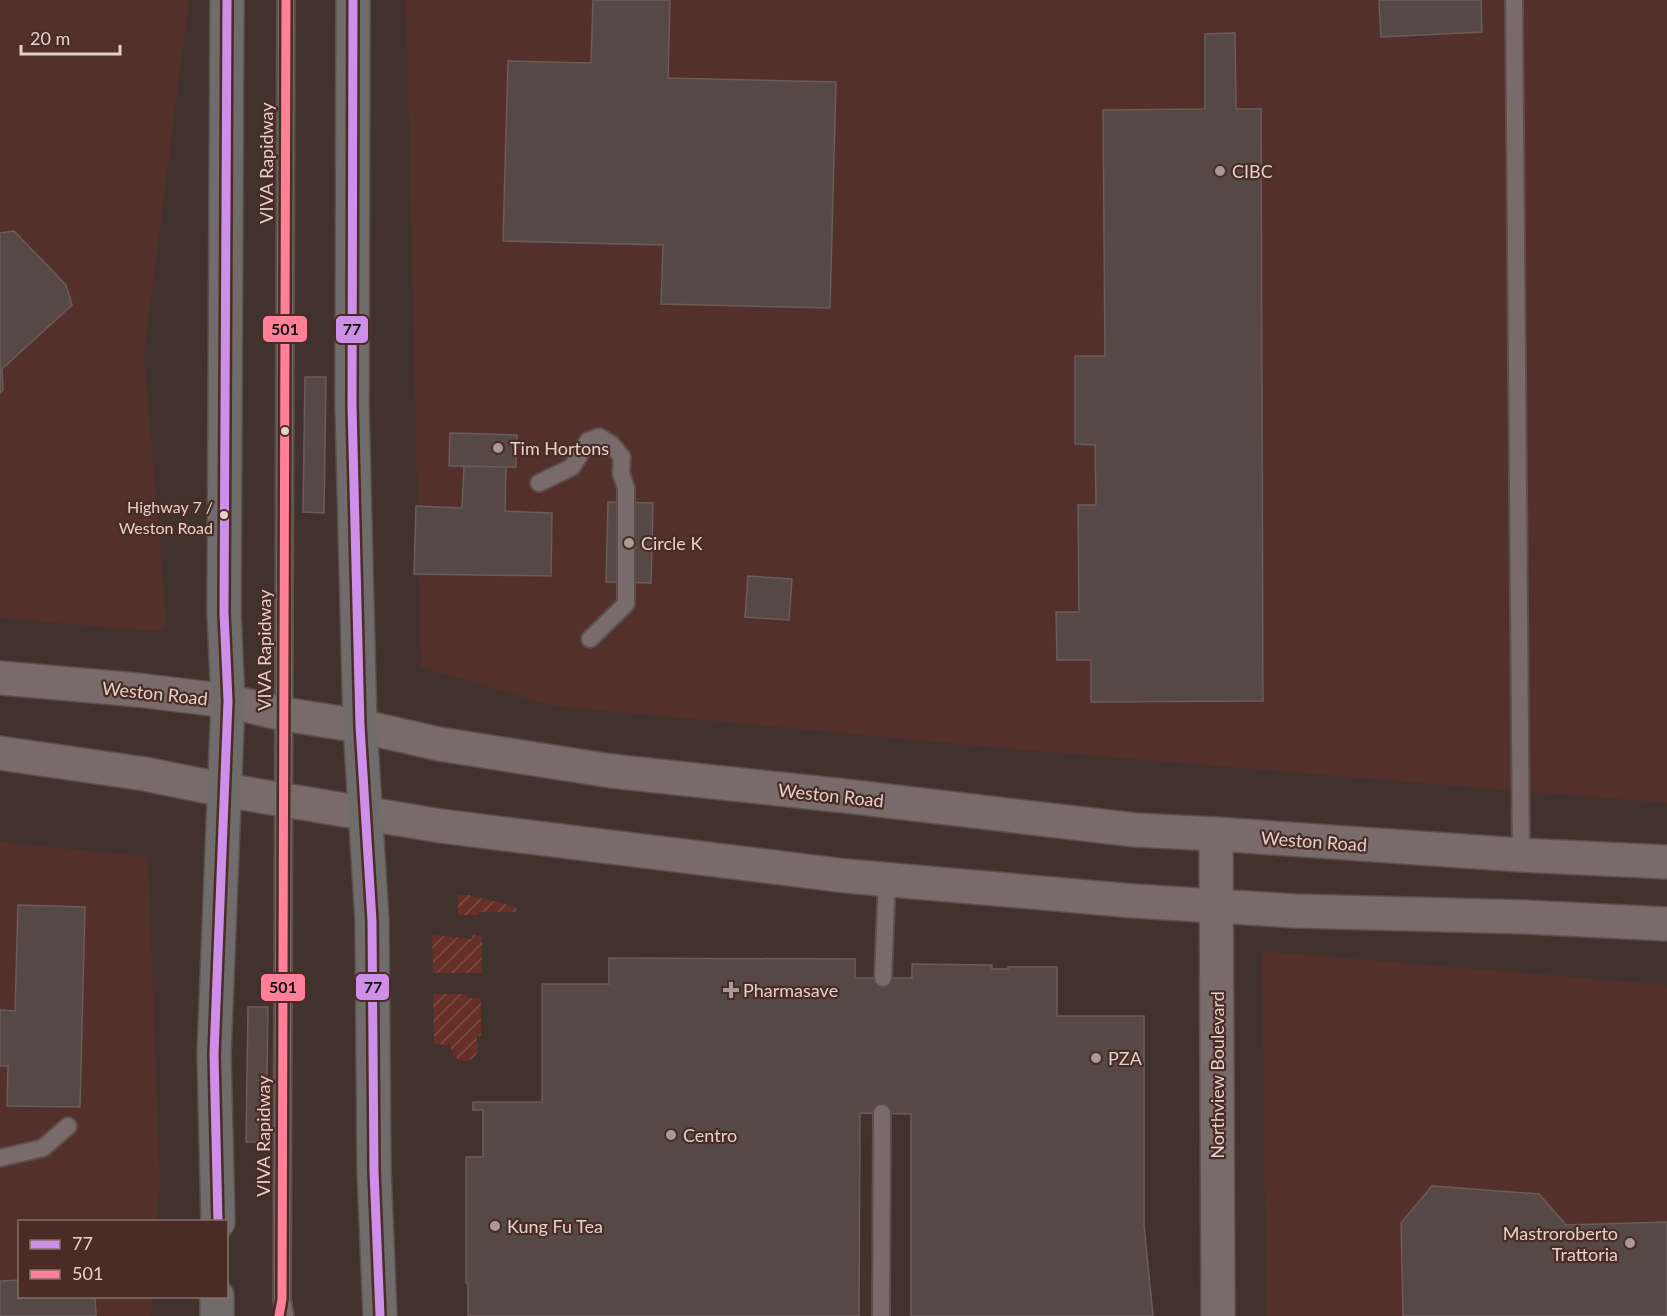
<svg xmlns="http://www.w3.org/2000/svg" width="1667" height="1316" font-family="Lato,sans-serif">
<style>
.built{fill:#53302b}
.garden{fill:url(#garden-furrows)}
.building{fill:#564845;stroke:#6b5c59;stroke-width:1.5}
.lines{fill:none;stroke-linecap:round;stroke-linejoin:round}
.service-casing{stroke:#5d4e4b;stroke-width:20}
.minor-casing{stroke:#5d4e4b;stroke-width:36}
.secondary-casing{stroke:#5d4e4b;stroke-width:36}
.primary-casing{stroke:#5d4e4b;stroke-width:36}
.service{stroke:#796b69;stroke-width:16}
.minor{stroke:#796b69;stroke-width:33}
.secondary{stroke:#796b69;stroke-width:33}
.primary{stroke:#706c6a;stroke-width:33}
.bus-1-casing{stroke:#4a2c26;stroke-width:14}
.bus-2-casing{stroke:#4a2c26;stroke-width:14}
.bus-1{stroke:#ce8fe9;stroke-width:9}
.bus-2{stroke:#ff8098;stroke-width:9}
.poi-dot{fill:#ab9995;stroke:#4a2c26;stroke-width:2}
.bus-dot{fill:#e4d0cc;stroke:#4a2c26;stroke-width:2}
.labels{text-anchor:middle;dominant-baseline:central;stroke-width:4.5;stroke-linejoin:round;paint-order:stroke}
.bus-label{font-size:16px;fill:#e4d0cc;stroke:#4a2c26;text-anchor:end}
.street-label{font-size:18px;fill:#e4d0cc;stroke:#4a2c26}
.poi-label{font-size:18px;fill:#e4d0cc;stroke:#4a2c26;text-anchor:start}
.line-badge{stroke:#4a2c26;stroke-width:2}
.pale-badge-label{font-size:16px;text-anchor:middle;font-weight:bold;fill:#111}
</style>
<defs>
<pattern id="garden-furrows" width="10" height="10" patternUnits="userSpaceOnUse" patternTransform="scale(1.5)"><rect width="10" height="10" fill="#663028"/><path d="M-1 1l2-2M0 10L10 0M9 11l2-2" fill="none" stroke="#7c4d46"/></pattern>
</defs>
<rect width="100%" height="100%" fill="#42322e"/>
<path class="built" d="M0,0H189L144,354L167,629L153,631L0,618Z
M406,0H1667V803L1012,749L554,706L421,667Z
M0,842L148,857L160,1182L157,1221L20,1222V1296L152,1297L151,1316H0Z
M1262,951L1667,985V1316H1266Z"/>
<path class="garden" d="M458,895H469L516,907V912H479V915H458Z
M432,935L472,939L473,935L482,936V973H433Z
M433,994H467V998H481V1035L476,1037C487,1062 453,1072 450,1045L434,1044Z"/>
<path class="building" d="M593,0H670L668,78L836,82L830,308L661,304L663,245L503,241L508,61L591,63Z
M1379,0H1481L1482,32L1381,37Z
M1235,33L1236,109H1261L1263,701L1091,702V660H1057L1056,612H1079L1078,505H1096L1095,445L1075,444V356H1105L1103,110L1205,109V34Z
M14,231L66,285L72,305L2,369L3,390L0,393V233Z
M305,377H326L324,513L303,512Z
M450,433L517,435L516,467L449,466Z
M464,466L506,467L505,511L552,513L551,576L414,574L416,506L462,508Z
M608,502L653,503L651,583L606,582Z
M748,576L792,579L789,620L745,617Z
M18,905L85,907L80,1107L7,1106L8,1066H0V1010L15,1011Z
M609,958L855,959V978H912V964L992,965V969H1008V967H1057V1016H1144V1225L1153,1316H911V1114L860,1113L859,1316H468V1283H466V1157H483V1110H473V1102H542V984H609Z
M248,1007H268L266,1142H246Z
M1432,1186L1539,1194L1566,1225L1667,1222V1316H1403L1401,1223Z
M20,1280V1296H95L96,1316H0V1281Z"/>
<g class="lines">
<g class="service-casing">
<path id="service" d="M1514,0L1521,855
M539,483L572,467L588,441L599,437L611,444L622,457L621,473L626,488V604L590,639
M883,978L887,879
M0,1158L43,1148L68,1126
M285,1316L282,1299L286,0
M881,1316L882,1113"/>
</g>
<g class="minor-casing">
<path id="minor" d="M1216,834L1218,1316"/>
</g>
<g class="secondary-casing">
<path id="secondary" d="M0,678L138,690L228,701L283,714L360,726L439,744L611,771L854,797L1135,830L1216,834L1521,855L1667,862
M0,753L145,774L224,790L441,826L846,876L1134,901L1296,911L1524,917L1667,924"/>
</g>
<g class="primary-casing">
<path id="primary" d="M353,0L352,406L360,726L372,921L374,1171L380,1316
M218,1222L214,1054L228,701L224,613L227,0
M217,1316V1296"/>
</g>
<use href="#service" class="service"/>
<use href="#minor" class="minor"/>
<use href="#secondary" class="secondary"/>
<use href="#primary" class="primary"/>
<g class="bus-1-casing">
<path id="bus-1" d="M353,0L352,406L360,726L372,921L374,1171L380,1316
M218,1222L214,1054L228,701L224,613L227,0"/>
</g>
<g class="bus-2-casing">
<path id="bus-2" d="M279,1316L282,1299L286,0"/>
</g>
<use href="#bus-1" class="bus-1"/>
<use href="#bus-2" class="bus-2"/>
</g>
<g class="poi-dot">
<circle cx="1220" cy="171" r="6"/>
<circle cx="498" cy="448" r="6"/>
<circle cx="629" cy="543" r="6"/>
<path d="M728 981h6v6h6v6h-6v6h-6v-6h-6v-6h6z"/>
<circle cx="1096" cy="1058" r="6"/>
<circle cx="671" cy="1135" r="6"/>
<circle cx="495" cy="1226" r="6"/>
<circle cx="1630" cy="1243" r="6"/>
</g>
<g class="bus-dot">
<circle cx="285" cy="431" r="5"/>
<circle cx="224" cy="515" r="5"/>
</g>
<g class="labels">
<g class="bus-label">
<text x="213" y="506">Highway 7 /<tspan x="213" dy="21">Weston Road</tspan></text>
</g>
<g class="street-label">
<text transform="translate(266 163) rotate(-90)">VIVA Rapidway</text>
<text transform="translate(264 650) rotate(-90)">VIVA Rapidway</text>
<text transform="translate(155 693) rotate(6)">Weston Road</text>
<text transform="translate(831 795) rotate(6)">Weston Road</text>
<text transform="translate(1314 841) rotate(4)">Weston Road</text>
<text transform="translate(1217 1075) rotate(-90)">Northview Boulevard</text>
<text transform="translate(263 1136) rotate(-90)">VIVA Rapidway</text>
</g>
<g class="poi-label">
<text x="1232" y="171">CIBC</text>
<text x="510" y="448">Tim Hortons</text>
<text x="641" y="543">Circle K</text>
<text x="743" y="990">Pharmasave</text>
<text x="1108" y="1058">PZA</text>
<text x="683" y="1135">Centro</text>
<text x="507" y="1226">Kung Fu Tea</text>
<text x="1618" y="1233" text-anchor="end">Mastroroberto<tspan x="1618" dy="21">Trattoria</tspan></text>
</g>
</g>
<g class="line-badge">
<rect x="262" y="315" width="46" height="28" rx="6" fill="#ff8098"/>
<rect x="335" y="315" width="34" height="29" rx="6" fill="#ce8fe9"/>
<rect x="355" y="973" width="35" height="28" rx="6" fill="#ce8fe9"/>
<rect x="260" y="973" width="46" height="29" rx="6" fill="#ff8098"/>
</g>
<g class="pale-badge-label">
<text x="285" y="335">501</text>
<text x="352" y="335">77</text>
<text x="373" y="993">77</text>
<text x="283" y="993">501</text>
</g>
<rect x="18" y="1220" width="210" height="78" fill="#4a2c26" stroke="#886e68" stroke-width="1.5"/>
<rect x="30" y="1240" width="30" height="9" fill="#ce8fe9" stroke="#886e68" stroke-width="1.5"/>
<text x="72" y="1250" font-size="18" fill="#e4d0cc">77</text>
<rect x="30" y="1270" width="30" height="9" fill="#ff8098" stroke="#886e68" stroke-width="1.5"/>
<text x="72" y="1280" font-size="18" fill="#e4d0cc">501</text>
<path d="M21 45v9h99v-9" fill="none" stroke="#e4d0cc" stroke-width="3"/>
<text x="30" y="45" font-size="18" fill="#e4d0cc" stroke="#4a2c26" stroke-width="4.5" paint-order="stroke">20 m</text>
</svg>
